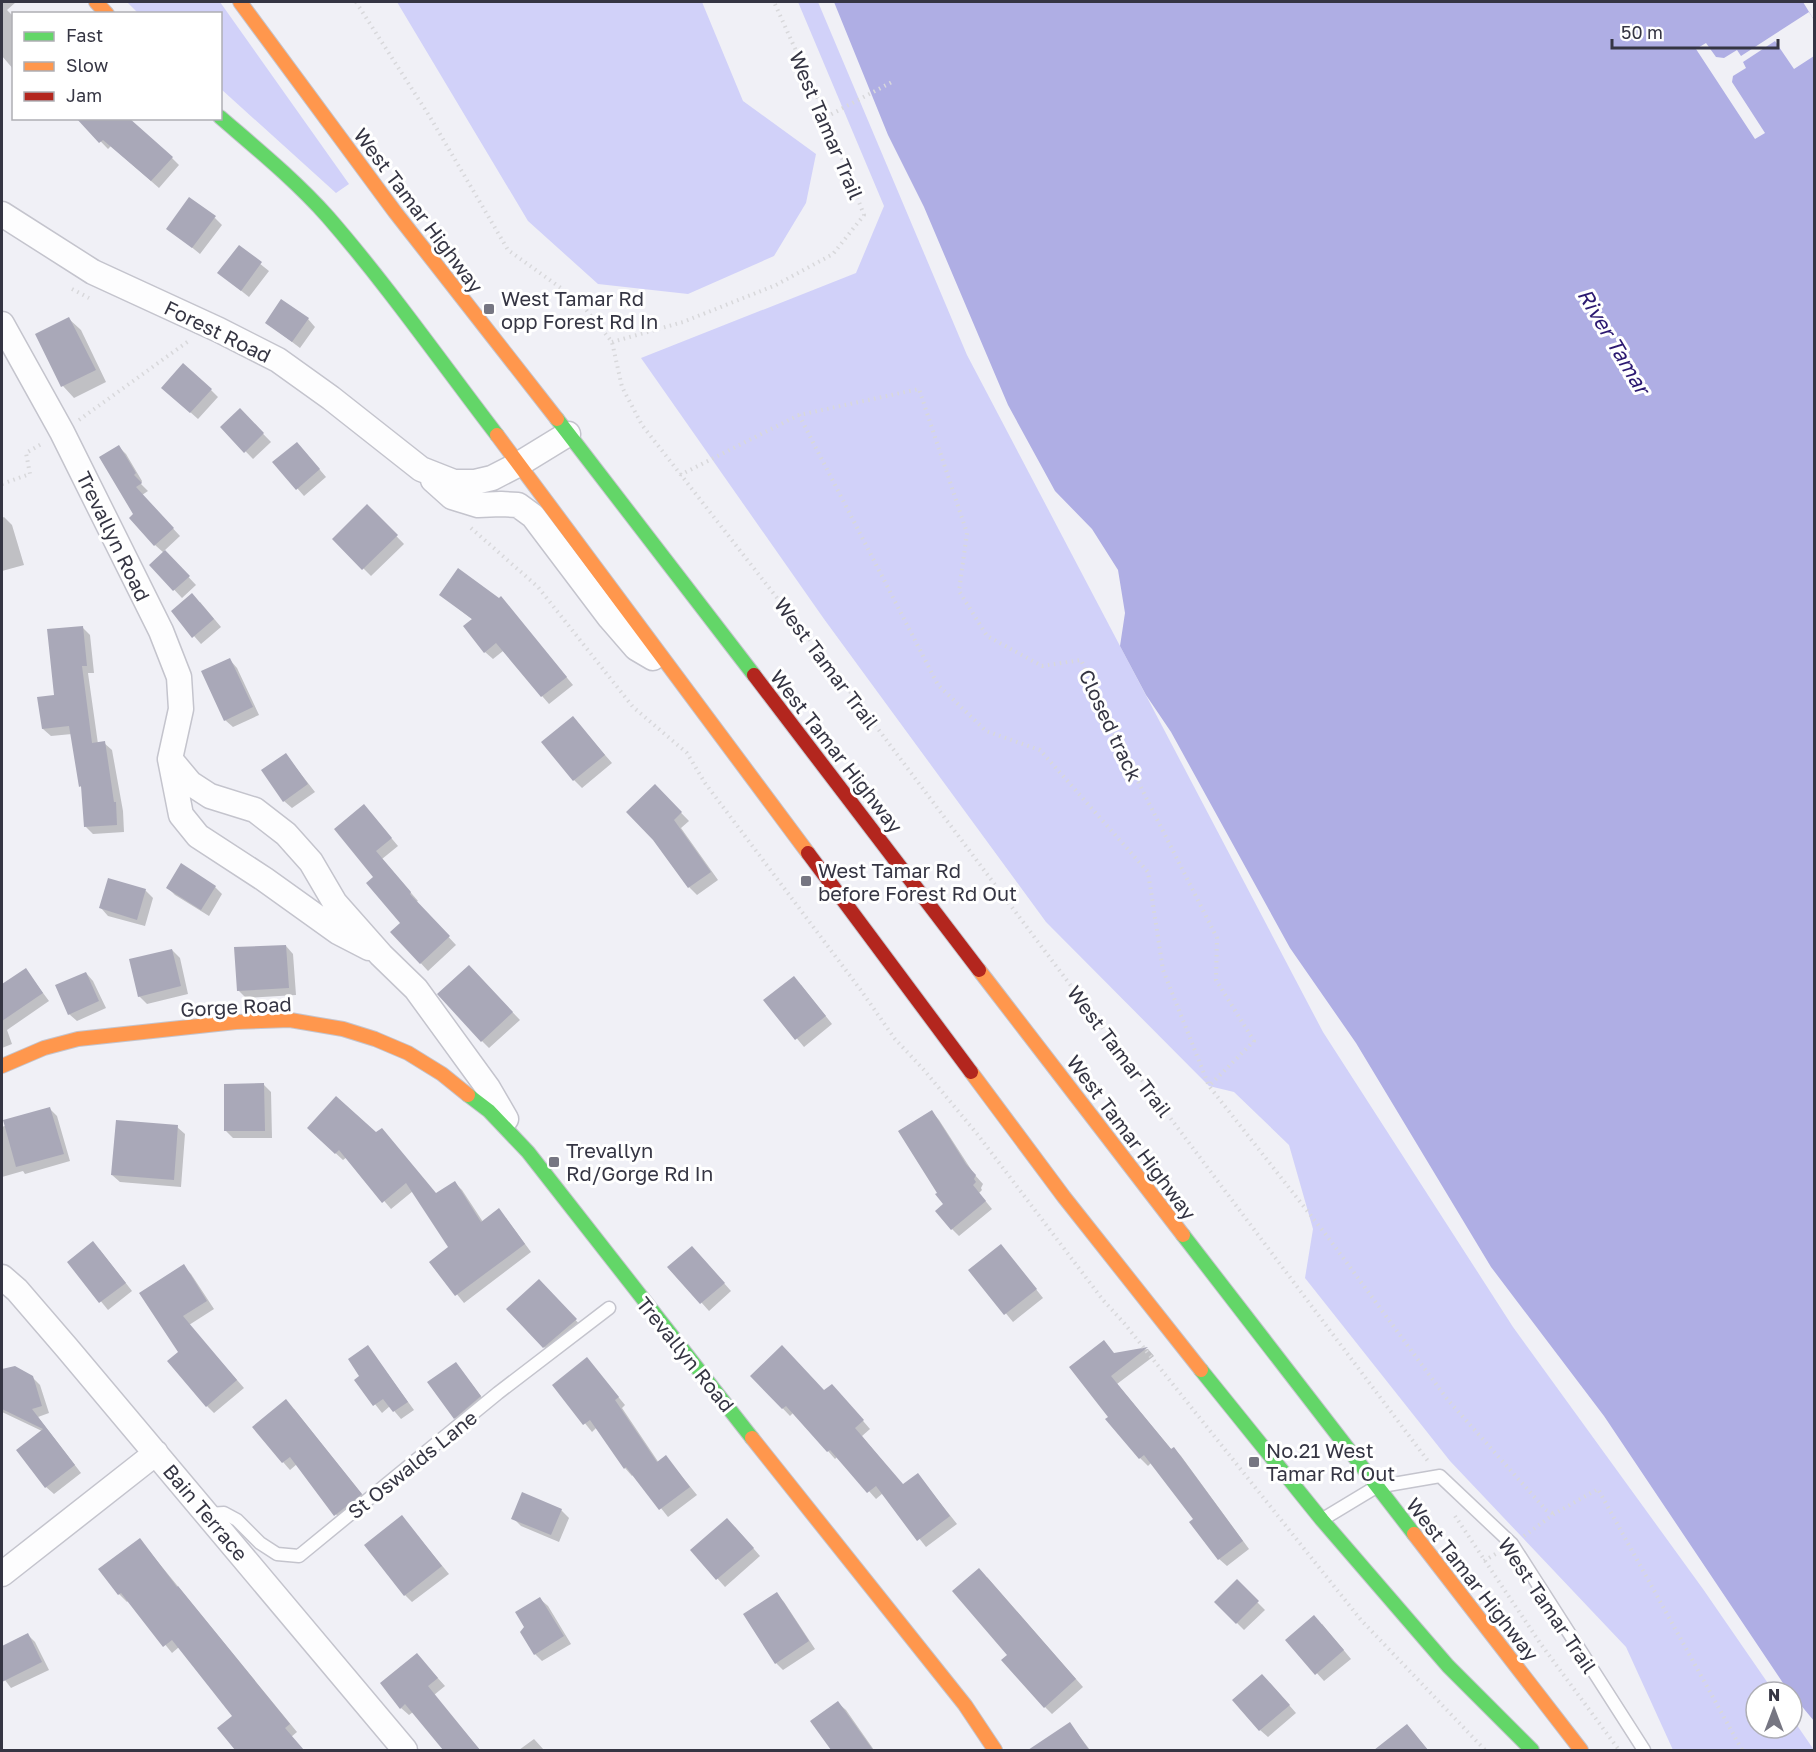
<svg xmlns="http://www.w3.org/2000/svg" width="1816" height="1752" font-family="'Golos Text',sans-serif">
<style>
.green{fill:#d1d1f9}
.water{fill:#afaee4}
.pier{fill:#f0f0f6}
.shadow{fill:#0003}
.building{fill:#a9a8b8}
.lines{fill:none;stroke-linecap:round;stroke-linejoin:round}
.lane-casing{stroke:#c4c4cd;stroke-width:15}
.street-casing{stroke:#c4c4cd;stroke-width:27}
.fast-casing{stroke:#c4c4cd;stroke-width:16}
.slow-casing{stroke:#c4c4cd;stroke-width:16}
.jam-casing{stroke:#c4c4cd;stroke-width:16}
.path{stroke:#d8d8db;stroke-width:4;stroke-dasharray:1.5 4.5;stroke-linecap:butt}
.lane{stroke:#fdfdfe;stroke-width:12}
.street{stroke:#fdfdfe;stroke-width:24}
.fast{stroke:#63d668;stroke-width:14}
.slow{stroke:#ff974d;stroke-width:14}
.jam{stroke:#b3261e;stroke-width:14}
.poi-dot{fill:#767682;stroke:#fff;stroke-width:2}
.labels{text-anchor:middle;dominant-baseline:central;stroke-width:6;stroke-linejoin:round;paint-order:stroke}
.street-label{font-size:20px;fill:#353543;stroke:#fff}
.poi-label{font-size:20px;fill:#353543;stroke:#fff;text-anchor:start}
.water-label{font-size:21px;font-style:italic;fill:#2c1971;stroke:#fff}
</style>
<rect width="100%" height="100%" fill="#f0f0f6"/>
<path class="green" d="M127,2H220L349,184L336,193L221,89L220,14L138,13Z
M397,2H702L743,101L816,154L806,203L774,256L688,294L598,284L528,221Z
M798,2H818L967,355L1323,1032L1513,1327L1703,1589L1774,1692H1756V1728H1792V1718L1814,1750H1673L1626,1647L1450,1461L1305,1278L1313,1229L1289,1145L1234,1092L1209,1086L1046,922L824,619L641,358L856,273L884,206Z"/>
<path class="water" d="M834,2H1803L1814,20V1721L1785,1686L1604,1416L1491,1267L1356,1043L1290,948L1171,732L1146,695L1120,646L1125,613L1118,570L1092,529L1055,491L1008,405L924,207L888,135Z"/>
<path class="pier" d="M1809,12L1814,20V56L1794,69L1775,41L1743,62L1746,68L1733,76L1732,82L1765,133L1755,139L1696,49L1706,43L1716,57L1724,58L1737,50L1741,56Z"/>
<path class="shadow" d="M2,2H16L7,10L14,17V70L2,56Z
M78,118L172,158L179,165L159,188L111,146L108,149Z
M215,218L222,225L200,254L168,228Z
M239,247L269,271L249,297L219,273Z
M69,319L81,330L106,382L74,398L63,386Z
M308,319L315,327L300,348L267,323Z
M211,390L218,397L198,419L171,395Z
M240,410L271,442L253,459L222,427Z
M119,447L126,454L142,481L141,484L148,491L142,495L180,536L164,551L196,585L182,598L151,565L164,553L155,545L135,514Z
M304,451L326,477L304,496L297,488Z
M367,506L404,544L371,576L334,539Z
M4,517L12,525L24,565L2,571V518Z
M441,595L499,600L501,598L573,685L549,704L503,651L493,659L485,652L473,620Z
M200,602L221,627L201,644L194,636Z
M82,627L90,635L94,673H88L98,744L104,743L112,750L123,811L124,832L93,834L86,827L83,788L80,786L72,734L51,736L43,729Z
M230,660L237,668L259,715L233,727L225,720Z
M573,718L612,763L582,788L574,780Z
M286,755L315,792L292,808L284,801Z
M655,786L689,821L681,828L718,880L697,895L689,887Z
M371,814L398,846L382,859L418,901L416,902L456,945L428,971L392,932L402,923L375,877Z
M215,887L222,894L209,916L175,895L168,888Z
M145,890L153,898L145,926L108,916L101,908Z
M286,946L293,954L296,995L246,998L238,990Z
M172,950L180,958L188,994L147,1004L139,996Z
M469,967L520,1020L489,1048L482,1041Z
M26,970L49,1001L7,1030L12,1044L2,1048V1005L16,1000Z
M86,973L93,981L106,1008L77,1021L69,1014Z
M801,985L832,1024L804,1047L765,1000Z
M264,1085L271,1092L272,1138H233L226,1131Z
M50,1109L57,1116L70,1161L25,1174L23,1171L2,1177V1127Z
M932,1112L939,1120L974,1174L983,1184L981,1188L982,1190L979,1193L992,1209L959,1236L952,1229L945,1205L939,1193Z
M177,1127L185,1134L181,1187L120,1182L112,1175Z
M316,1135L436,1195L455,1183L462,1190L483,1222L506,1218L531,1252L464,1303L431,1262L450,1247L413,1191L391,1209L347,1157L343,1160Z
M100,1250L132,1291L108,1310L69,1262Z
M1008,1254L1043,1298L1013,1322L970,1270Z
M699,1255L731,1291L709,1311L670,1267Z
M183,1266L191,1274L214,1309L189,1325L244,1388L214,1413L207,1406L180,1352Z
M546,1288L583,1328L551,1355L544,1347Z
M368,1347L414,1410L401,1419L390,1406L382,1413L356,1380L361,1376Z
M1148,1349L1154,1356L1117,1384L1172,1450L1174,1449L1181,1456L1249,1549L1227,1566L1219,1559L1195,1519L1152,1462L1148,1466L1140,1458L1108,1419L1110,1417L1071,1367L1115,1354Z
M587,1359L625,1405L622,1408L659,1463L666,1457L697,1495L668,1517L634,1474L632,1476L625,1468L597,1427L592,1432L554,1385Z
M456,1364L487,1404L462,1425L455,1418Z
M15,1368L32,1377L40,1385L49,1413L38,1417L81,1473L54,1494L46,1487L42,1431L2,1412V1371Z
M752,1376L839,1393L870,1429L862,1436L903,1486L918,1475L957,1524L926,1547L883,1493L876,1499L838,1456L835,1459L828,1451L794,1412L790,1416Z
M294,1409L368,1502L342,1522L297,1464L290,1470L283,1462Z
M561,1510L569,1518L559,1542L521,1526L513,1518Z
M402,1517L449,1574L412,1602L405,1595Z
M735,1527L760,1556L725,1587L692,1550Z
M140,1540L297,1732L291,1737L303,1750H237L219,1728L234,1716L179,1647L172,1653L129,1600L127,1602L119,1594L100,1569Z
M987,1577L1083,1687L1052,1714L1045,1707L1009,1655Z
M1237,1582L1265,1610L1244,1630L1216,1602Z
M776,1594L784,1602L815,1649L783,1670L776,1663Z
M540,1599L548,1606L571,1644L542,1661L535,1654Z
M1322,1624L1351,1659L1324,1681L1287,1640Z
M27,1634L35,1642L49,1670L11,1688L2,1676V1647Z
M417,1655L445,1686L434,1695L480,1750H445L413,1712L409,1715L401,1708Z
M1270,1683L1296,1713L1268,1737L1260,1730Z
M838,1703L846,1710L874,1750H832L812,1721Z
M1070,1724L1090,1750H1038L1036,1747Z
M1407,1726L1428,1750H1376Z
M534,1739L544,1750H519Z"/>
<path class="building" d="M76,118H129L173,157L151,181L103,140L99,143Z
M189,197L216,216L192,248L166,229Z
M239,245L262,262L241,291L217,273Z
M281,299L309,318L292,342L265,323Z
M69,317L96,370L61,387L35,334Z
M183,363L212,389L190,413L161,388Z
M240,408L264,433L244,453L220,427Z
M297,442L320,469L296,490L272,462Z
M119,445L136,473L134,475L142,483L136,487L174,528L154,546L129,518L133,514L99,457Z
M367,504L398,535L362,570L332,539Z
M165,550L190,576L173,591L149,565Z
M458,568L499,598L501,596L567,677L541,697L496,643L484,653L463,626L472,619L439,595Z
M192,593L214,619L192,638L171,611Z
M83,626L87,666H82L92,743L105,741L114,802H116L117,825L84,827L81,786L79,787L69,726L42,729L37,697L54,695L47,629Z
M230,658L253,707L224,721L201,671Z
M573,716L605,755L573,781L541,742Z
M286,753L308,784L283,802L261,770Z
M655,784L682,812L674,820L711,872L688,888L653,840L626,812Z
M364,804L392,838L376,851L411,892L410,894L450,936L420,964L390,932L400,923L366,883L373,877L334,829Z
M181,863L216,886L201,910L166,888Z
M108,878L146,889L137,920L99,908Z
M286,945L289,988L237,991L234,947Z
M172,949L181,986L138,997L129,959Z
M469,965L513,1012L481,1042L437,994Z
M26,968L43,993L2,1021V984Z
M86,972L99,1001L68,1015L55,985Z
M794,976L826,1016L795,1040L763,1000Z
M264,1083L265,1131H224V1084Z
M336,1096L376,1132L382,1128L436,1193L455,1181L481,1222L499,1208L525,1244L455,1296L429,1262L448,1247L406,1183L382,1203L339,1150L335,1154L307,1128Z
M50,1107L64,1154L16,1167L3,1120Z
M932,1110L966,1164L976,1175L974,1179L976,1182L973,1185L986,1201L951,1230L935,1211L943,1204L935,1194L937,1193L898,1131Z
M116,1120L178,1125L174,1180L111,1175Z
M93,1241L126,1283L99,1303L67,1262Z
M1001,1244L1037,1289L1004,1315L968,1270Z
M692,1246L725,1283L700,1304L667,1267Z
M184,1264L207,1301L183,1316L237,1380L206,1407L167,1361L178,1352L139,1293Z
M539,1279L577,1319L543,1348L506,1309Z
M1104,1340L1114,1353L1148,1347L1111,1376L1171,1449L1174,1447L1243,1541L1218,1560L1189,1522L1193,1519L1144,1455L1139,1459L1105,1419L1108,1417L1069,1367Z
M368,1345L408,1402L393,1412L383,1399L373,1406L354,1380L359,1376L348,1359Z
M782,1345L824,1390L832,1384L864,1420L855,1428L903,1484L918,1473L950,1516L917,1541L876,1486L867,1493L830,1450L827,1452L786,1406L782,1409L750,1376Z
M587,1357L619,1397L615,1400L657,1462L666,1455L690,1487L659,1510L626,1467L624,1469L590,1420L583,1425L552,1385Z
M456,1362L481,1396L454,1419L427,1382Z
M15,1366L33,1376L42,1406L32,1409L75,1465L45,1488L16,1450L43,1429L2,1409V1369Z
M286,1399L362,1494L334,1516L290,1457L282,1463L252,1427Z
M522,1492L562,1509L551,1535L511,1519Z
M402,1515L442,1566L404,1596L364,1545Z
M727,1518L754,1548L716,1580L690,1550Z
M140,1538L177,1587L178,1586L290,1724L285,1728L304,1750H235L217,1728L232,1716L172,1640L163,1647L121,1593L118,1595L98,1569Z
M979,1568L1076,1679L1044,1708L1001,1660L1007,1655L952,1591Z
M1237,1579L1259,1601L1236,1624L1214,1602Z
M777,1592L809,1641L775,1664L743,1614Z
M540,1597L564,1636L534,1655L520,1632L524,1627L515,1612Z
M1314,1615L1344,1650L1315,1675L1285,1640Z
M28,1633L42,1662L2,1682V1646Z
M417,1653L438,1678L428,1686L480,1750H443L405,1704L400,1709L380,1683Z
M1262,1674L1290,1705L1259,1731L1232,1700Z
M838,1701L873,1750H831L810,1721Z
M1070,1722L1089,1750H1028Z
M1407,1724L1428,1750H1374Z"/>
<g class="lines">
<g class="lane-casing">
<path id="lane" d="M208,1514L224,1513L237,1520L260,1543L277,1554L299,1556L498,1393L609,1308
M1323,1519L1376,1487L1440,1476L1512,1544L1644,1750"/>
</g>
<g class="street-casing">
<path id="street" d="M2,214L93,272L219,330L278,360L331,398L421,469L454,482H475L492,478L519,464L568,434
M2,324L62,432L161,631L179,677L181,709L170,759L190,783L210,796L255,810L286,834L311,862L335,903L381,955L416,989L488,1088L506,1119
M433,480L452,497L478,505L501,504L518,505L533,516L610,618L636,648L653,658
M170,759L181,815L198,836L264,879L338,932L369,948
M2,1277L17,1290L67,1348L405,1750
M2,1574L156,1453"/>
</g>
<g class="fast-casing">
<path id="fast" d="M220,117C257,149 295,180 328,217C388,286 441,362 497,435
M557,419L754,675
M468,1095L489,1111L528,1152L752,1438
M1183,1235L1414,1534
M1201,1370L1322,1520L1448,1666L1532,1750"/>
</g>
<g class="slow-casing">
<path id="slow" d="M96,2L107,14
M240,2L395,212L557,419
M497,435L808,853
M979,970L1183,1235
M2,1066L44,1048L78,1039L236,1022L290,1020L343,1029L375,1039L408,1053L442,1074L468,1095
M971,1072L1064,1197L1201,1370
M752,1438L965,1705L995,1750
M1414,1534L1581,1750"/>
</g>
<g class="jam-casing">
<path id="jam" d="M754,675L979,970
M808,853L971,1072"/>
</g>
<path class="path" d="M356,2L430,117L508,250L579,301L612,342L622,387L642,425L845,685L1428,1461
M826,117L892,82
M72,289L89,298
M612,342L683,322L776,285L833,254L864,215L826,117L774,2
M799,415L938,685L986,731L1040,750L1148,872L1163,970L1209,1086L1327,1236L1447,1399L1546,1510L1554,1514
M79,420L190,340
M680,475L799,415L919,389L967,533L959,591L987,636L1042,666L1081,660L1116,738L1217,938L1216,980L1254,1041L1209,1086
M2,484L30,474L26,453L43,443
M471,528L538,587L633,707L687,753L705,783L860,989L895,1039L924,1070L978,1135L1103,1300L1124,1323L1361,1620L1485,1750
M1455,1516L1540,1643L1619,1750
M1524,1536L1554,1514L1598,1489L1742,1750
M1484,1561L1497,1553"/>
<use href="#lane" class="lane"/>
<use href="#street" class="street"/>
<use href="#fast" class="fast"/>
<use href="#slow" class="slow"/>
<use href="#jam" class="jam"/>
</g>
<g class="poi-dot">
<rect x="483" y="303" width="12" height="12" rx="3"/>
<rect x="800" y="875" width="12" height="12" rx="3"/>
<rect x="548" y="1156" width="12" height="12" rx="3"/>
<rect x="1248" y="1456" width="12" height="12" rx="3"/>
</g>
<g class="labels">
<g class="street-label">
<text transform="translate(827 125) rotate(67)">West Tamar Trail</text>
<text transform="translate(419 210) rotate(53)">West Tamar Highway</text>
<text transform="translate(218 331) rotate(26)">Forest Road</text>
<text transform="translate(114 536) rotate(64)">Trevallyn Road</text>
<text transform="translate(827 663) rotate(53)">West Tamar Trail</text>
<text transform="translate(1111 725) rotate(65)">Closed track</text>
<text transform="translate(837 751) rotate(52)">West Tamar Highway</text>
<text transform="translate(236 1006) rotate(-3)">Gorge Road</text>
<text transform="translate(1120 1051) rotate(53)">West Tamar Trail</text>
<text transform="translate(1132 1137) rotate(53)">West Tamar Highway</text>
<text transform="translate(686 1354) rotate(51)">Trevallyn Road</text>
<text transform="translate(412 1464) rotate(-39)">St Oswalds Lane</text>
<text transform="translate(206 1512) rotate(50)">Bain Terrace</text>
<text transform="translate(1473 1579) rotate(52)">West Tamar Highway</text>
<text transform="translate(1548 1605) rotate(56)">West Tamar Trail</text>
</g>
<g class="poi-label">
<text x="501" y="298">West Tamar Rd<tspan x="501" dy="23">opp Forest Rd In</tspan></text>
<text x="818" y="870">West Tamar Rd<tspan x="818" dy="23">before Forest Rd Out</tspan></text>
<text x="566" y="1150">Trevallyn<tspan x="566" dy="23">Rd/Gorge Rd In</tspan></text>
<text x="1266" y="1450">No.21 West<tspan x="1266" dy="23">Tamar Rd Out</tspan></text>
</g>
<g class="water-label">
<text transform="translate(1614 341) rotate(59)">River Tamar</text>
</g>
</g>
<rect width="1816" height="1752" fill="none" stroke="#353543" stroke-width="6"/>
<rect x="12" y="12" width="210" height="108" fill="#ffffff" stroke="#aeaeb4" stroke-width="1.5"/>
<rect x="24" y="32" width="30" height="9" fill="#63d668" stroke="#aeaeb4" stroke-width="1.5"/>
<text x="66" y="42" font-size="18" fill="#353543">Fast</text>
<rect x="24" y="62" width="30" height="9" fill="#ff974d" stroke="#aeaeb4" stroke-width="1.5"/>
<text x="66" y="72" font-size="18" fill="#353543">Slow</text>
<rect x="24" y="92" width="30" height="9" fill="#b3261e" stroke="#aeaeb4" stroke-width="1.5"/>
<text x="66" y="102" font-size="18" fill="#353543">Jam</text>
<g transform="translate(1774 1710)"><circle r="28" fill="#ffffff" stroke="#aeaeb4" stroke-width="1.5"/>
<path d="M0-4.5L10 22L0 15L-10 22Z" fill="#767682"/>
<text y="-9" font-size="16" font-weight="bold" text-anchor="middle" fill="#353543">N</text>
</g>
<path d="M1612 39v9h166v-9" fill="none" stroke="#353543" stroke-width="3"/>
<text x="1621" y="39" font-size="18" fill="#353543" stroke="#ffffff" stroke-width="4.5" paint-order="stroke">50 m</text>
</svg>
